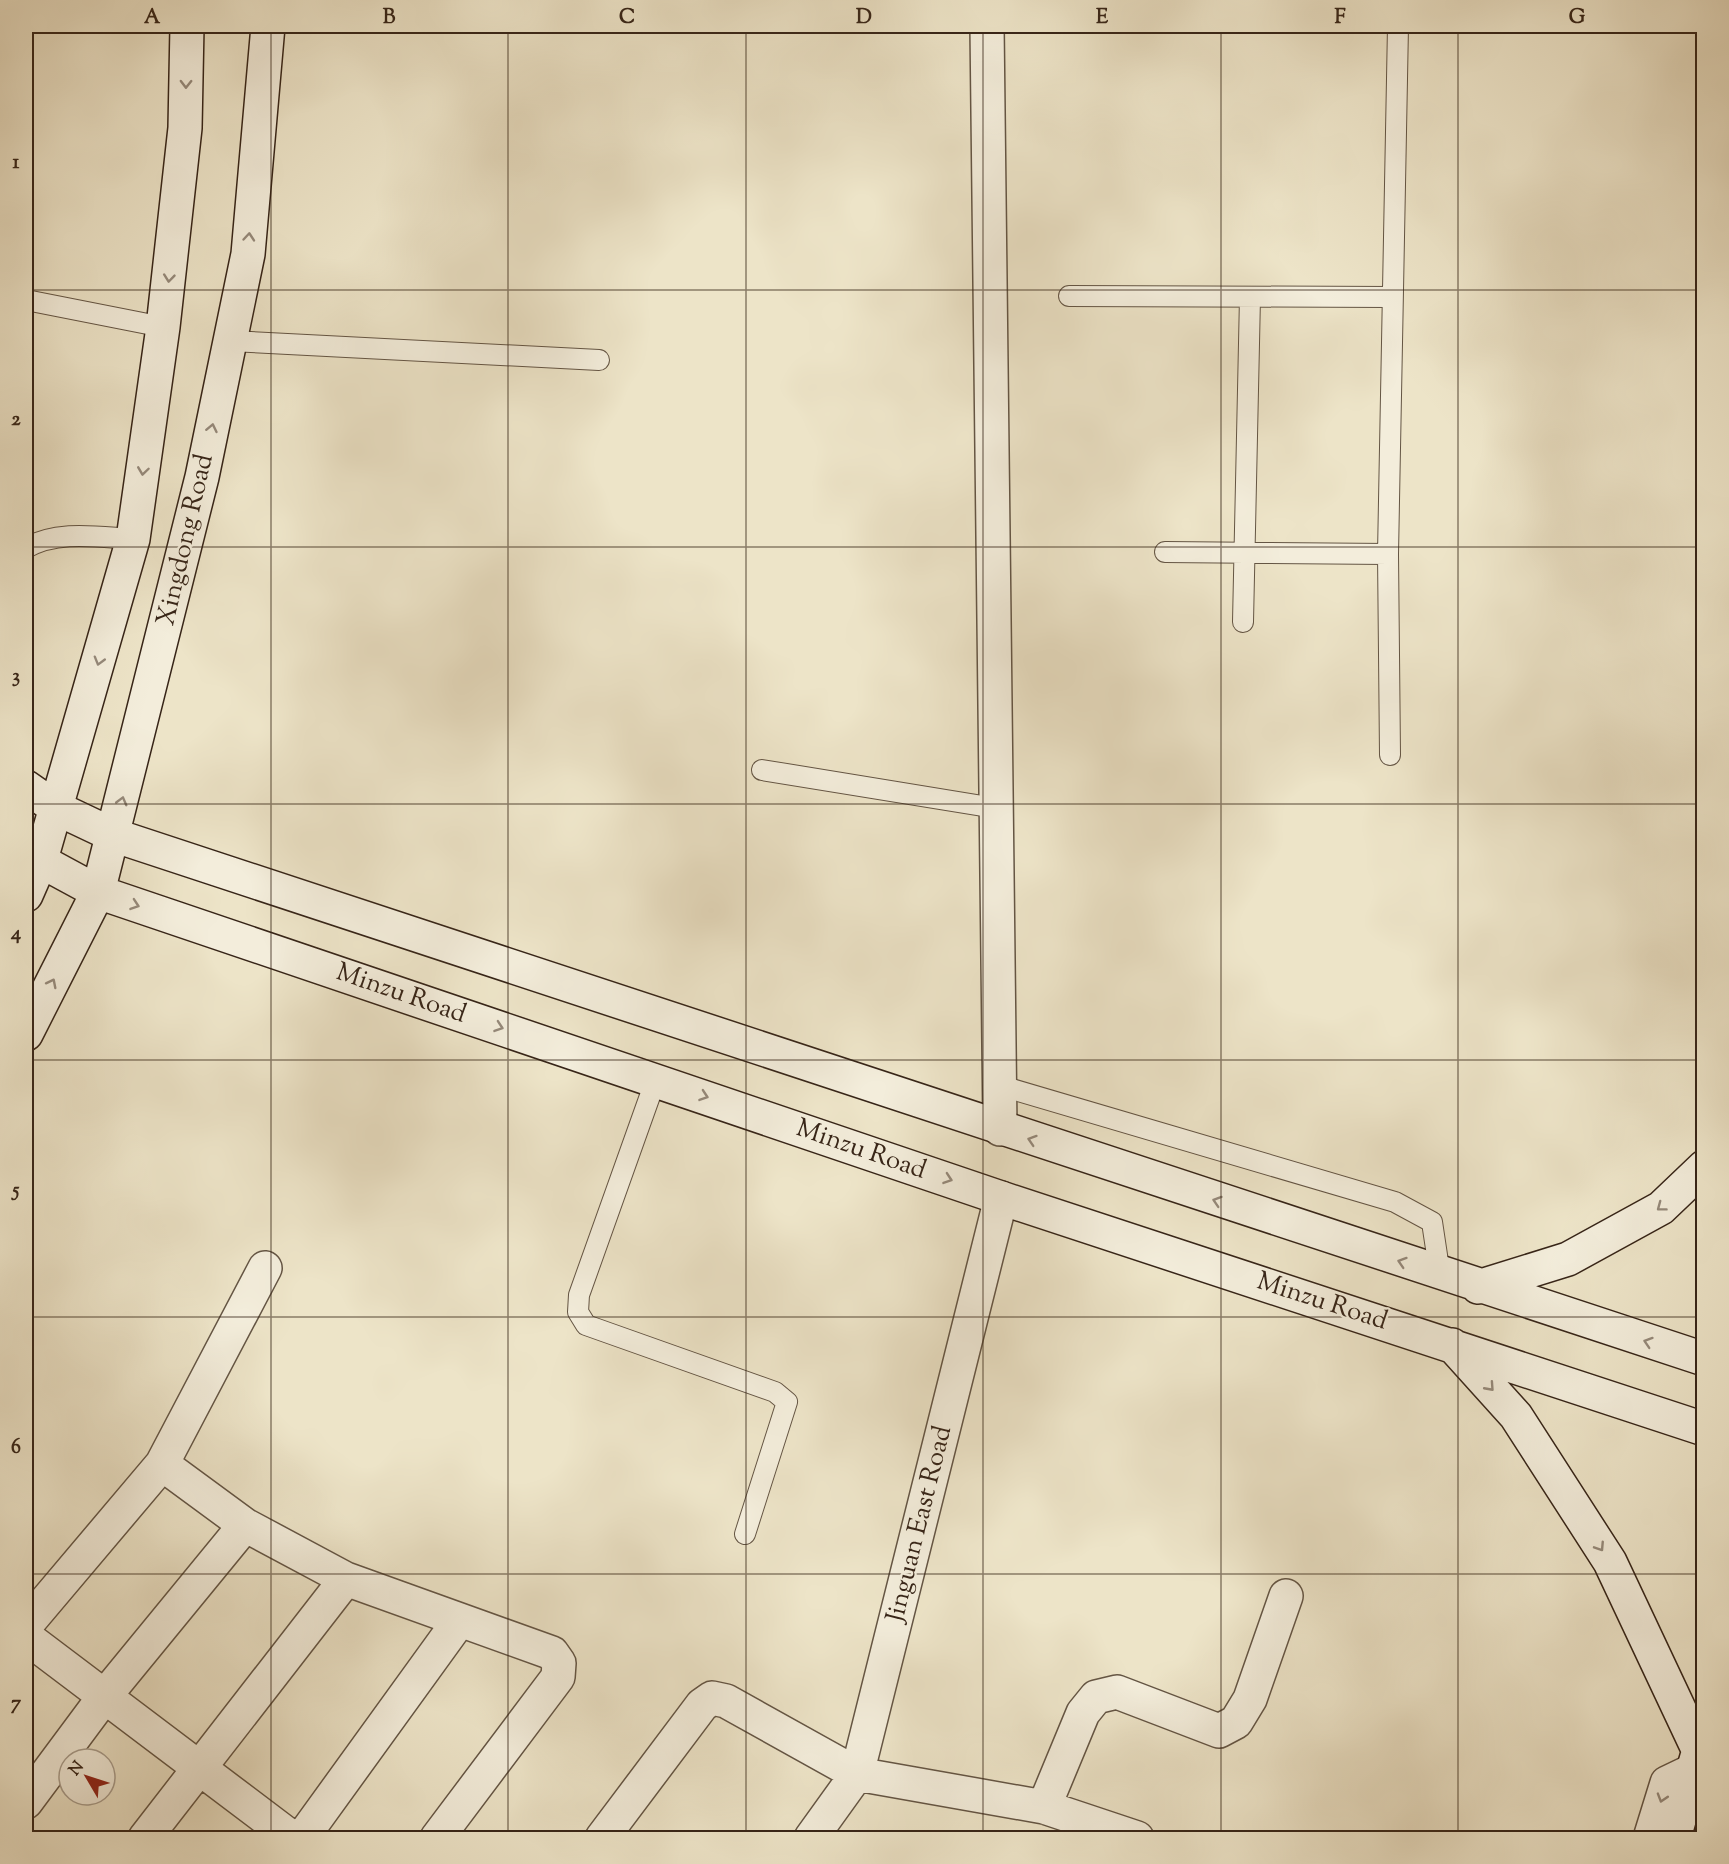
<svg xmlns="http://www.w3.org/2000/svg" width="1729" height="1864" font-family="'Sorts Mill Goudy',serif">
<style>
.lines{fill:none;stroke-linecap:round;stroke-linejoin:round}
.lane-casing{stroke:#645544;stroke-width:22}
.street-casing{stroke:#645544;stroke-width:36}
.secondary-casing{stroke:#372518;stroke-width:36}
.lane{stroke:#f3eddb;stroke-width:20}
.street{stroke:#f3eddb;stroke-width:33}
.secondary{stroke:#f3eddb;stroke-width:33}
.oneway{stroke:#95897a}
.grid{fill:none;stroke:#372518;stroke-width:1.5;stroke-opacity:0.55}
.labels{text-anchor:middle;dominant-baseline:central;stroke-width:4.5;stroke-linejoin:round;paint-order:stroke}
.street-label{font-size:26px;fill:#372518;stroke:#f3eddb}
.neatline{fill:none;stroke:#372518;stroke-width:2}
.grid-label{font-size:20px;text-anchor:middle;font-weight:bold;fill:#372518}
</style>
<rect width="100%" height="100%" fill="#ede4c8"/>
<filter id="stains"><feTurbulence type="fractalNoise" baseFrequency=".00333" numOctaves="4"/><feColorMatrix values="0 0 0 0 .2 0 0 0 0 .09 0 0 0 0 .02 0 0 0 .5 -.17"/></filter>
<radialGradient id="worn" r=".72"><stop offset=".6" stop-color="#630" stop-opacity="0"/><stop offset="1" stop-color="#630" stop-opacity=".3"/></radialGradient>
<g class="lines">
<g class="lane-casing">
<path id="lane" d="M1069,296L1391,297
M26,300L163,327
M230,341L599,360
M26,548C58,530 97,537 133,539
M1165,552L1388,554
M1243,622L1250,297
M1390,755L1388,554L1398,26
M762,770L995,808
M656,1079L579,1295L578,1312L586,1325L775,1392L787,1402L745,1534
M998,1085L1395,1202L1432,1222L1440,1275"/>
</g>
<g class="street-casing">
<path id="street" d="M987,26L1000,1129
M162,1464L245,1525L346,1579L552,1653L559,1663L558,1677L437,1838
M26,1625L162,1464L265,1268
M26,1637L292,1838
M26,1802L104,1697L245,1525
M1044,1807L1083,1713L1096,1697L1117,1692L1219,1731L1236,1722L1250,1699L1286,1596
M145,1838L346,1579
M302,1838L459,1621
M602,1838L702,1705L712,1698L726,1701L857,1774L1044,1807L1137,1838
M811,1838L857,1774L1001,1198
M1650,1838L1667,1783L1692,1771"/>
</g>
<g class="secondary-casing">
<path id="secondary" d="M26,787L56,808L113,835L1704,1359
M26,853L98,892L1001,1198L1704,1429
M26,895L40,863L133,539L163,327L185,128L187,26
M26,1034L98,892L202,477L248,254L268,26
M1478,1287L1568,1259L1661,1208L1704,1167
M1452,1345L1516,1416L1610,1562L1698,1749
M1674,1838L1704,1732"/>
</g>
<use href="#lane" class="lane"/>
<use href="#street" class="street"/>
<use href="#secondary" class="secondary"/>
</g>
<defs><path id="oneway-chevron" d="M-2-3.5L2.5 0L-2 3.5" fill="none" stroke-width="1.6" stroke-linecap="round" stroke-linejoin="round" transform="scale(1.5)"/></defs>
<g class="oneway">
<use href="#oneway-chevron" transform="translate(186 84) rotate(91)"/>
<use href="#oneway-chevron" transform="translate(249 237) rotate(-85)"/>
<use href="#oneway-chevron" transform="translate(169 278) rotate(96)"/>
<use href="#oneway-chevron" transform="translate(212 428) rotate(-78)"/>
<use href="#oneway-chevron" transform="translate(143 471) rotate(98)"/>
<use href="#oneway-chevron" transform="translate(99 661) rotate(106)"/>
<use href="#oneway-chevron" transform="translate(122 801) rotate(-75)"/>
<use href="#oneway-chevron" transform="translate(135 905) rotate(19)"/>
<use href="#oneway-chevron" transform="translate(52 983) rotate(-63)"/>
<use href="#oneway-chevron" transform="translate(499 1027) rotate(19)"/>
<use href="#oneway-chevron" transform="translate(704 1096) rotate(19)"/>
<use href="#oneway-chevron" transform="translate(1032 1140) rotate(-162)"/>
<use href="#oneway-chevron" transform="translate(948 1179) rotate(19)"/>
<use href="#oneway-chevron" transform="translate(1217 1201) rotate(-162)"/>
<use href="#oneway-chevron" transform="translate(1661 1207) rotate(143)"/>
<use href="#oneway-chevron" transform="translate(1402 1262) rotate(-162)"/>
<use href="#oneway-chevron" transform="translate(1648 1342) rotate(-162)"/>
<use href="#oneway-chevron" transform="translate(1490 1387) rotate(48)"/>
<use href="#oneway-chevron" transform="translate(1600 1547) rotate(57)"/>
<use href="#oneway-chevron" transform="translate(1662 1798) rotate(107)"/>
</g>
<path class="grid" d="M271,26V1838M508,26V1838M746,26V1838M983,26V1838M1221,26V1838M1458,26V1838M26,290H1704M26,547H1704M26,804H1704M26,1060H1704M26,1317H1704M26,1574H1704"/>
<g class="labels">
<g class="street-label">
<text transform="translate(186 540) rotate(-77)">Xingdong Road</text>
<text transform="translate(401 994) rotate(19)">Minzu Road</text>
<text transform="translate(861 1150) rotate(19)">Minzu Road</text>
<text transform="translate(1322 1302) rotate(18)">Minzu Road</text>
<text transform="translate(920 1524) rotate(-76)">Jinguan East Road</text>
</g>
</g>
<rect width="1729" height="1864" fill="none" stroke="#ede4c8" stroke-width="66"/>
<g transform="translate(87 1777) rotate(309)"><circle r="28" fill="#f3eddb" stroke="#a89d8d" stroke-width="1.5"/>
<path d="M0-4.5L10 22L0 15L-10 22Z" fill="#8f2418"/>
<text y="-9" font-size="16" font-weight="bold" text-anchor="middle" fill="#372518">N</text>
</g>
<rect x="33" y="33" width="1663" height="1798" class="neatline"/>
<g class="grid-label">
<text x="152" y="23">A</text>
<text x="389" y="23">B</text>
<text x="627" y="23">C</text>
<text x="864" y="23">D</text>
<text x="1102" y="23">E</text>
<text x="1340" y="23">F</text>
<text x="1577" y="23">G</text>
<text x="16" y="168">1</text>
<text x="16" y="425">2</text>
<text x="16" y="682">3</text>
<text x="16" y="939">4</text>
<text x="16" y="1196">5</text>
<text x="16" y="1453">6</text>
<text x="16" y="1709">7</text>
</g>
<rect width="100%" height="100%" filter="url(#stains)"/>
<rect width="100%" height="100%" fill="url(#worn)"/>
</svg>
